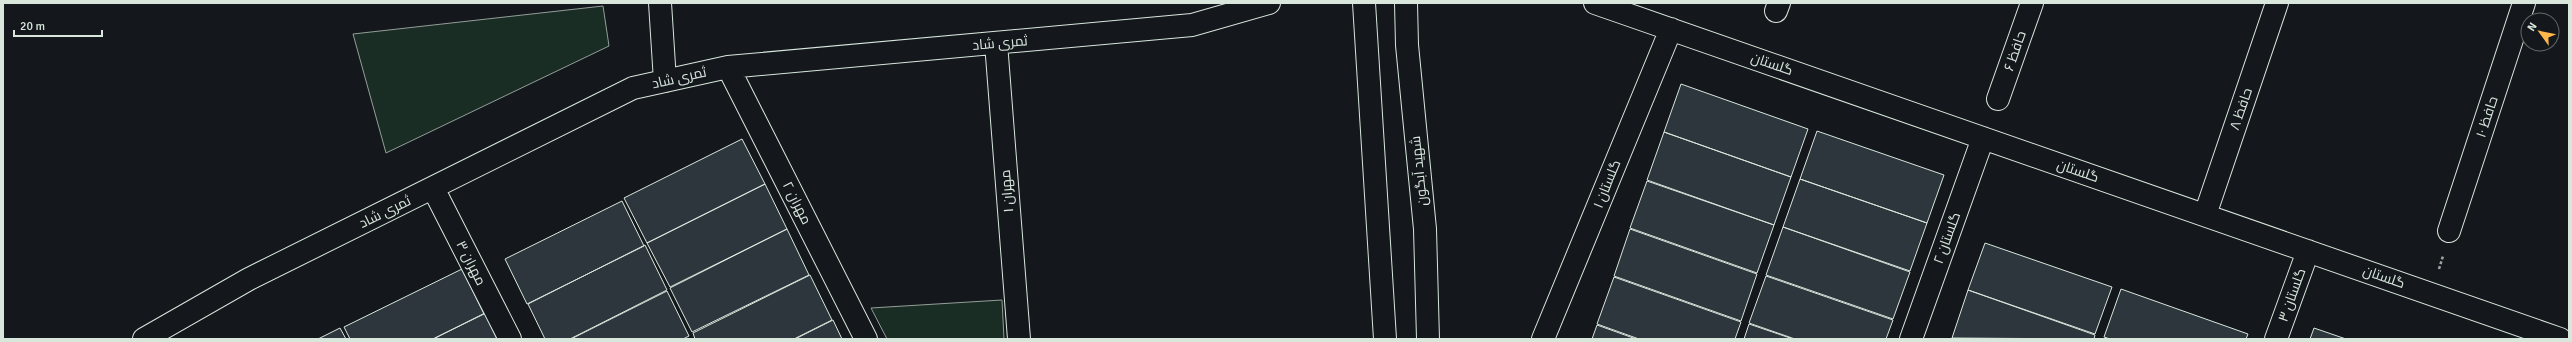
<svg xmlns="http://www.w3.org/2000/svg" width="2572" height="342" font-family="Signika,Cairo,sans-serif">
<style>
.green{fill:#1a2d24;stroke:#939e99}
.building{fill:#2c363c;stroke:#d8e6dc}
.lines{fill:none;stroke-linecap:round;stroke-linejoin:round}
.minor-casing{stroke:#d8e6dc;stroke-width:24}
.major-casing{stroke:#d8e6dc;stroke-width:24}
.path{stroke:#9da8a2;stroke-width:2.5;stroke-dasharray:3 2;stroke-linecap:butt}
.minor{stroke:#14181c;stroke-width:22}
.major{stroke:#14181c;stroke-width:22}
.labels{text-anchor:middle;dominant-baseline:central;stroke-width:3;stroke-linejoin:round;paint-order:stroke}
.street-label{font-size:14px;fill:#d8e6dc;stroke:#14181c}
</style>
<rect width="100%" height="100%" fill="#14181c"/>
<path class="green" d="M603,6L609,46L386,153L353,34Z
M1002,300L1004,339H887L871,308Z"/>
<path class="building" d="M1681,84L1808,129L1791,177L1664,132Z
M1817,131L1944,175L1927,223L1800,179Z
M1664,132L1791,177L1774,225L1647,180Z
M742,139L765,184L647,243L624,198Z
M1800,179L1927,223L1910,271L1783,227Z
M1647,181L1774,225L1757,273L1630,228Z
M765,184L787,229L670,287L647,243Z
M622,201L644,246L527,304L505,259Z
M1783,227L1910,272L1893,319L1766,275Z
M787,229L809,275L692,332L670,288Z
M1630,229L1757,274L1741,321L1614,276Z
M1985,243L2112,287L2095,334L1968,290Z
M645,245L667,290L570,339H545L528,304Z
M462,269L484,314L433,339H350L344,327Z
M810,275L832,320L794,339H695L693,333Z
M1766,276L1893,320L1886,339H1795L1749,323Z
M1614,277L1741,322L1735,339H1639L1597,324Z
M2121,289L2248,334L2246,339H2110L2104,337Z
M1968,290L2095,335L2094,339L1952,338Z
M667,291L689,336L683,339H571Z
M485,313L497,339H433Z
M833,320L842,339H795Z
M1749,324L1793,339H1744Z
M1597,325L1636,339H1592Z
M340,328L346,339H318Z
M2314,328L2346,339H2310Z"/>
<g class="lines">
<g class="minor-casing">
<path id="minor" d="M660,3L665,81
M1595,3L2560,339
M1776,11L1779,3
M996,43L1019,339
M728,67L866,339
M1998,99L2032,3
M433,188L510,339
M2205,215L2277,3
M2449,231L2524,3
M144,339L249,279L633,88L728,67L1192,25L1269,3
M1543,339L1671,29
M1911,339L1983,138
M2276,339L2308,251"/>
</g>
<g class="major-casing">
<path id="major" d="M1364,3L1385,339
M1406,3L1407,45L1425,229L1428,339"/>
</g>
<path class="path" d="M2439,269L2443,256"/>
<use href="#minor" class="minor"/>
<use href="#major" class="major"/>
</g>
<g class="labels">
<g class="street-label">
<text transform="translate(1000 43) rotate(-5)">ثمری شاد</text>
<text transform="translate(2015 51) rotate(-71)">حافظ ۶</text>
<text transform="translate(1772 64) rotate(19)">گلستان</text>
<text transform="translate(679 78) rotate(-13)">ثمری شاد</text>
<text transform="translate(2241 109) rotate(-71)">حافظ ۸</text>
<text transform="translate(2487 117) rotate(-72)">حافظ ۱۰</text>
<text transform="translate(1419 171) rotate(-96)">شهید آبگون</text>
<text transform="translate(2078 171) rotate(19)">گلستان</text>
<text transform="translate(1607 184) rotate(-68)">گلستان ۱</text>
<text transform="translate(1007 191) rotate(-95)">۱ مهران</text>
<text transform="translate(797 203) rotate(63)">مهران ۲</text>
<text transform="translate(385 212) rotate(-26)">ثمری شاد</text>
<text transform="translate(1947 238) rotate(-70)">گلستان ۲</text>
<text transform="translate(471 263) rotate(63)">مهران ۳</text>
<text transform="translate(2384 277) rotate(19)">گلستان</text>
<text transform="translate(2292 295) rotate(-70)">گلستان ۳</text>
</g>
</g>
<rect width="2572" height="342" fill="none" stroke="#d8e6dc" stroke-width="8"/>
<g transform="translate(2540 32) rotate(303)"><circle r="19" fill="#14181c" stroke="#626a69"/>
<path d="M0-3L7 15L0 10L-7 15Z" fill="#ffb74d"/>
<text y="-6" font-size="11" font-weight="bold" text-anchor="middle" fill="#d8e6dc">N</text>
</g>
<path d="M14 30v6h88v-6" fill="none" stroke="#d8e6dc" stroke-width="2"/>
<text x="20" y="30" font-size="12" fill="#d8e6dc" stroke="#14181c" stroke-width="3" paint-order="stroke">20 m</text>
</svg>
